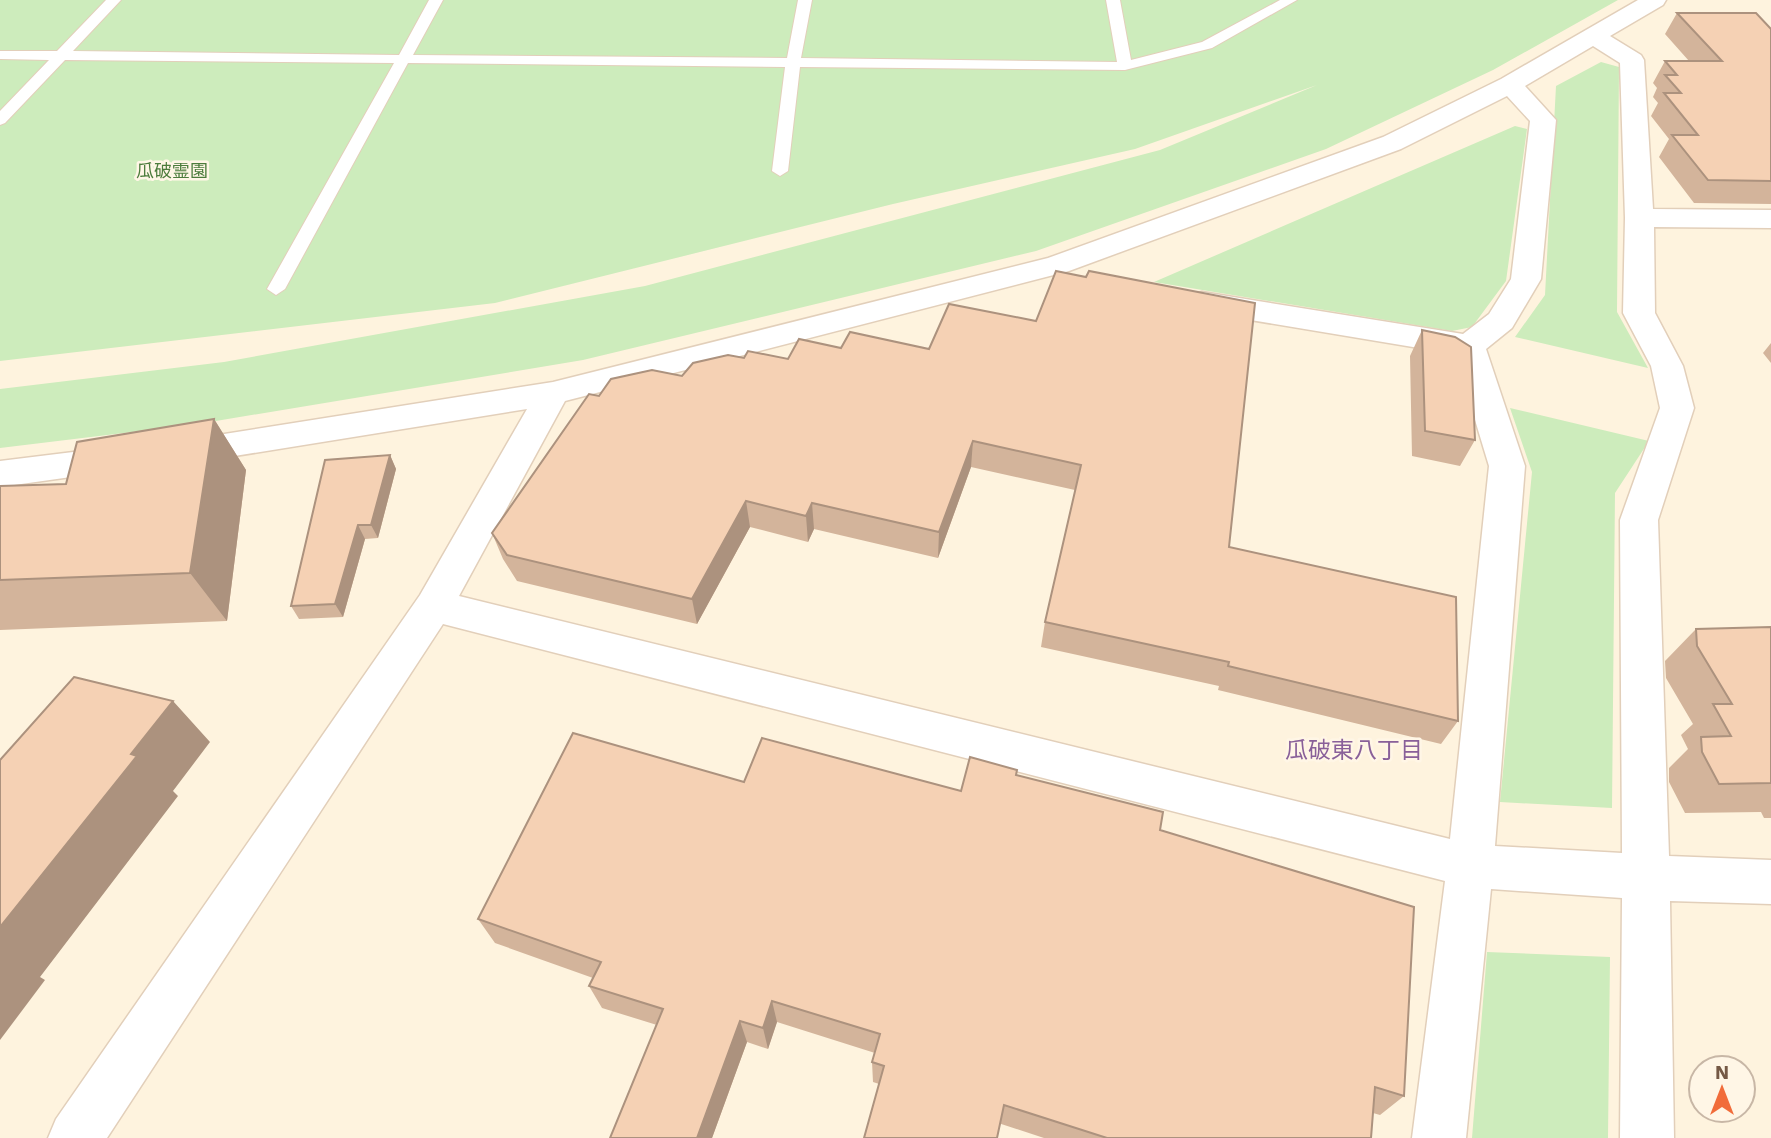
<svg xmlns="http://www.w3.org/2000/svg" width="1771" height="1138" font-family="'Work Sans','Noto Sans JP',sans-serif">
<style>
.green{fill:#cdecbc}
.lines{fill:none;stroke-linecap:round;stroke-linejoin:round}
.service-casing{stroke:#e2cfba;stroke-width:2}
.minor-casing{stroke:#e2cfba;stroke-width:3}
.service{fill:#fff;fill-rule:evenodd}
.minor{fill:#fff;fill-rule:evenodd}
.wall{fill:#d3b49b}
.shaded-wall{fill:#ac927e}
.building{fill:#f5d1b4;stroke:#ac927e;stroke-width:2}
.labels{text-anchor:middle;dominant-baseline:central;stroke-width:5;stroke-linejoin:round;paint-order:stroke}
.far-park-label{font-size:18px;fill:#4c7c3c;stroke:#fff6e6}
.neighbourhood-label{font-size:23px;fill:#896099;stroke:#fff6e6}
</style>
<rect width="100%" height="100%" fill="#fef3de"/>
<path class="green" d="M0,0H1618L1493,70L1326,149L1036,251L583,360L198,424L0,448V389L224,362L645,286L1160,150L1317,85L1135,149L893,204L495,303L0,361Z
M1601,62L1619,67L1617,312L1648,368L1515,337L1545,295L1556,86Z
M1515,126L1527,129L1506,281L1472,327L1452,331L1154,282Z
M1510,408L1649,441L1615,493L1612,808L1500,802L1532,472Z
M1487,952L1610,957L1608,1138H1472Z"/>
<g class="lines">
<g class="service-casing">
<path id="service" d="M106,0H121L73,51L399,55L429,0H443L413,55L787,58L798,0H812L801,58L1117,62L1106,0H1120L1131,60L1202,42L1280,0H1297L1212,48L1125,70L800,67L788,171L780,176L772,171L785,67L408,63L285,289L276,295L267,289L394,63L65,60L5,123L0,125V111L49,60L0,59V51H57Z"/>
</g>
<g class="minor-casing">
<path id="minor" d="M1638,0H1666L1663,5L1610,36L1641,55L1644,60L1653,209L1771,210V228L1654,227L1655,313L1683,366L1694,408L1658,520L1669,856L1771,860V904L1670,901L1674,1138H1620L1622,898L1491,889L1466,1138H1412L1445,881L443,624L107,1138H48L56,1119L420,595L527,409L179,465L167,461L161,452L167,443L553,382L1048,258L1383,137L1501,79ZM1593,46L1620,63L1625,218L1623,313L1651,366L1660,408L1620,520L1622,853L1495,846L1525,466L1486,349L1512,328L1541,279L1556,120L1525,86ZM1507,96L1530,121L1511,279L1489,314L1463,334L1202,292L1191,295L1186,302L1191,309L1202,312L1455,354L1489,466L1450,839L459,596L565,401L1069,271L1401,149Z
M122,446L135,450L140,459L135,468L0,487V461Z"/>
</g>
<use href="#service" class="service"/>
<use href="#minor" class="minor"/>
</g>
<path class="wall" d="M1677,13L1771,29V204L1694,203L1659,157L1669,139L1651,116L1658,103L1653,97L1657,88L1653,83L1665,61H1689L1665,34Z
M1422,330L1475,440L1460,466L1412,456L1410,356Z
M850,332L1229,547L1458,721L1441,744L1218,690L1219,686L1041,647L1045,622L1075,490L971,467L938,558L814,529L808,542L750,527L697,624L517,581L503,559L492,533L599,396L682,376L744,358L788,359L841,348Z
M1771,343V363L1763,353Z
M214,419L246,470L227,621L0,630V486L66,484Z
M390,455L396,469L378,538L365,539L343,617L299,619L291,606Z
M1771,627V818H1764L1761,812L1685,813L1669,782V768L1688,749L1681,735L1693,724L1666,678L1665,661L1696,629Z
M1016,775L1160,830L1404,1096L1380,1115L1373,1113L1371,1138H1044L873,1082L872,1062L875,1053L777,1022L768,1049L747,1042L712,1138H610L657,1025L602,1008L589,986L593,978L495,943L478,919L744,782L961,791Z"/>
<path class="shaded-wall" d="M214,419L246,470L227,621L190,573Z
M973,441L971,467L938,558L939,532Z
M390,455L396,469L378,538L371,525Z
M746,501L750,527L697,624L692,599Z
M812,503L814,529L808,542L806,516Z
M358,525L365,539L343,617L335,604Z
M173,701L210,742L173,791L178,796L40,977L45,980L0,1040V927L131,754Z
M772,1001L777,1022L768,1049L763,1028Z
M740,1021L747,1042L712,1138H697Z"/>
<path class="building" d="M1677,13H1756L1771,29V181L1708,180L1672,135H1698L1664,93H1681L1665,75H1677L1665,61H1722Z
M1056,271L1086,277L1089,271L1255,303L1229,547L1456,597L1458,721L1228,666L1229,662L1045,622L1081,465L973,441L939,532L812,503L806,516L746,501L692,599L507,555L492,533L589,394L599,396L611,379L652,370L682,376L693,363L728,355L744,358L748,351L788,359L799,339L841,348L850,332L929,349L949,304L1036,321Z
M1422,330L1455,337L1471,347L1475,440L1425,431Z
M214,419L190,573L0,580V486L66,484L77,442Z
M390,455L371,525H358L335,604L291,606L325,460Z
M1771,627V783L1719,784L1702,752L1701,737L1731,736L1713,704H1732L1697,646L1696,629Z
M74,677L173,701L131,754L137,756L0,927V760Z
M573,733L744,782L762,738L961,791L970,757L1017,770L1016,775L1163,812L1160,830L1414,907L1404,1096L1375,1087L1371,1138H1107L1004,1105L997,1138H864L884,1066L872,1062L880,1034L772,1001L763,1028L740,1021L697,1138H610L663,1009L589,986L601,962L478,919Z"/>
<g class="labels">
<g class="far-park-label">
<text x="172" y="170">瓜破霊園</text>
</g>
<g class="neighbourhood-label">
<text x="1354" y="750">瓜破東八丁目</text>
</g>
</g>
<g transform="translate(1722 1089)"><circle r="33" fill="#fff6e6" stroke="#c8b7a6" stroke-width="2"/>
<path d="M0-5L12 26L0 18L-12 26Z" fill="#f16c3a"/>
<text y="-10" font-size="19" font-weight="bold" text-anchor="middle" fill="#755945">N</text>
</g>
</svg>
